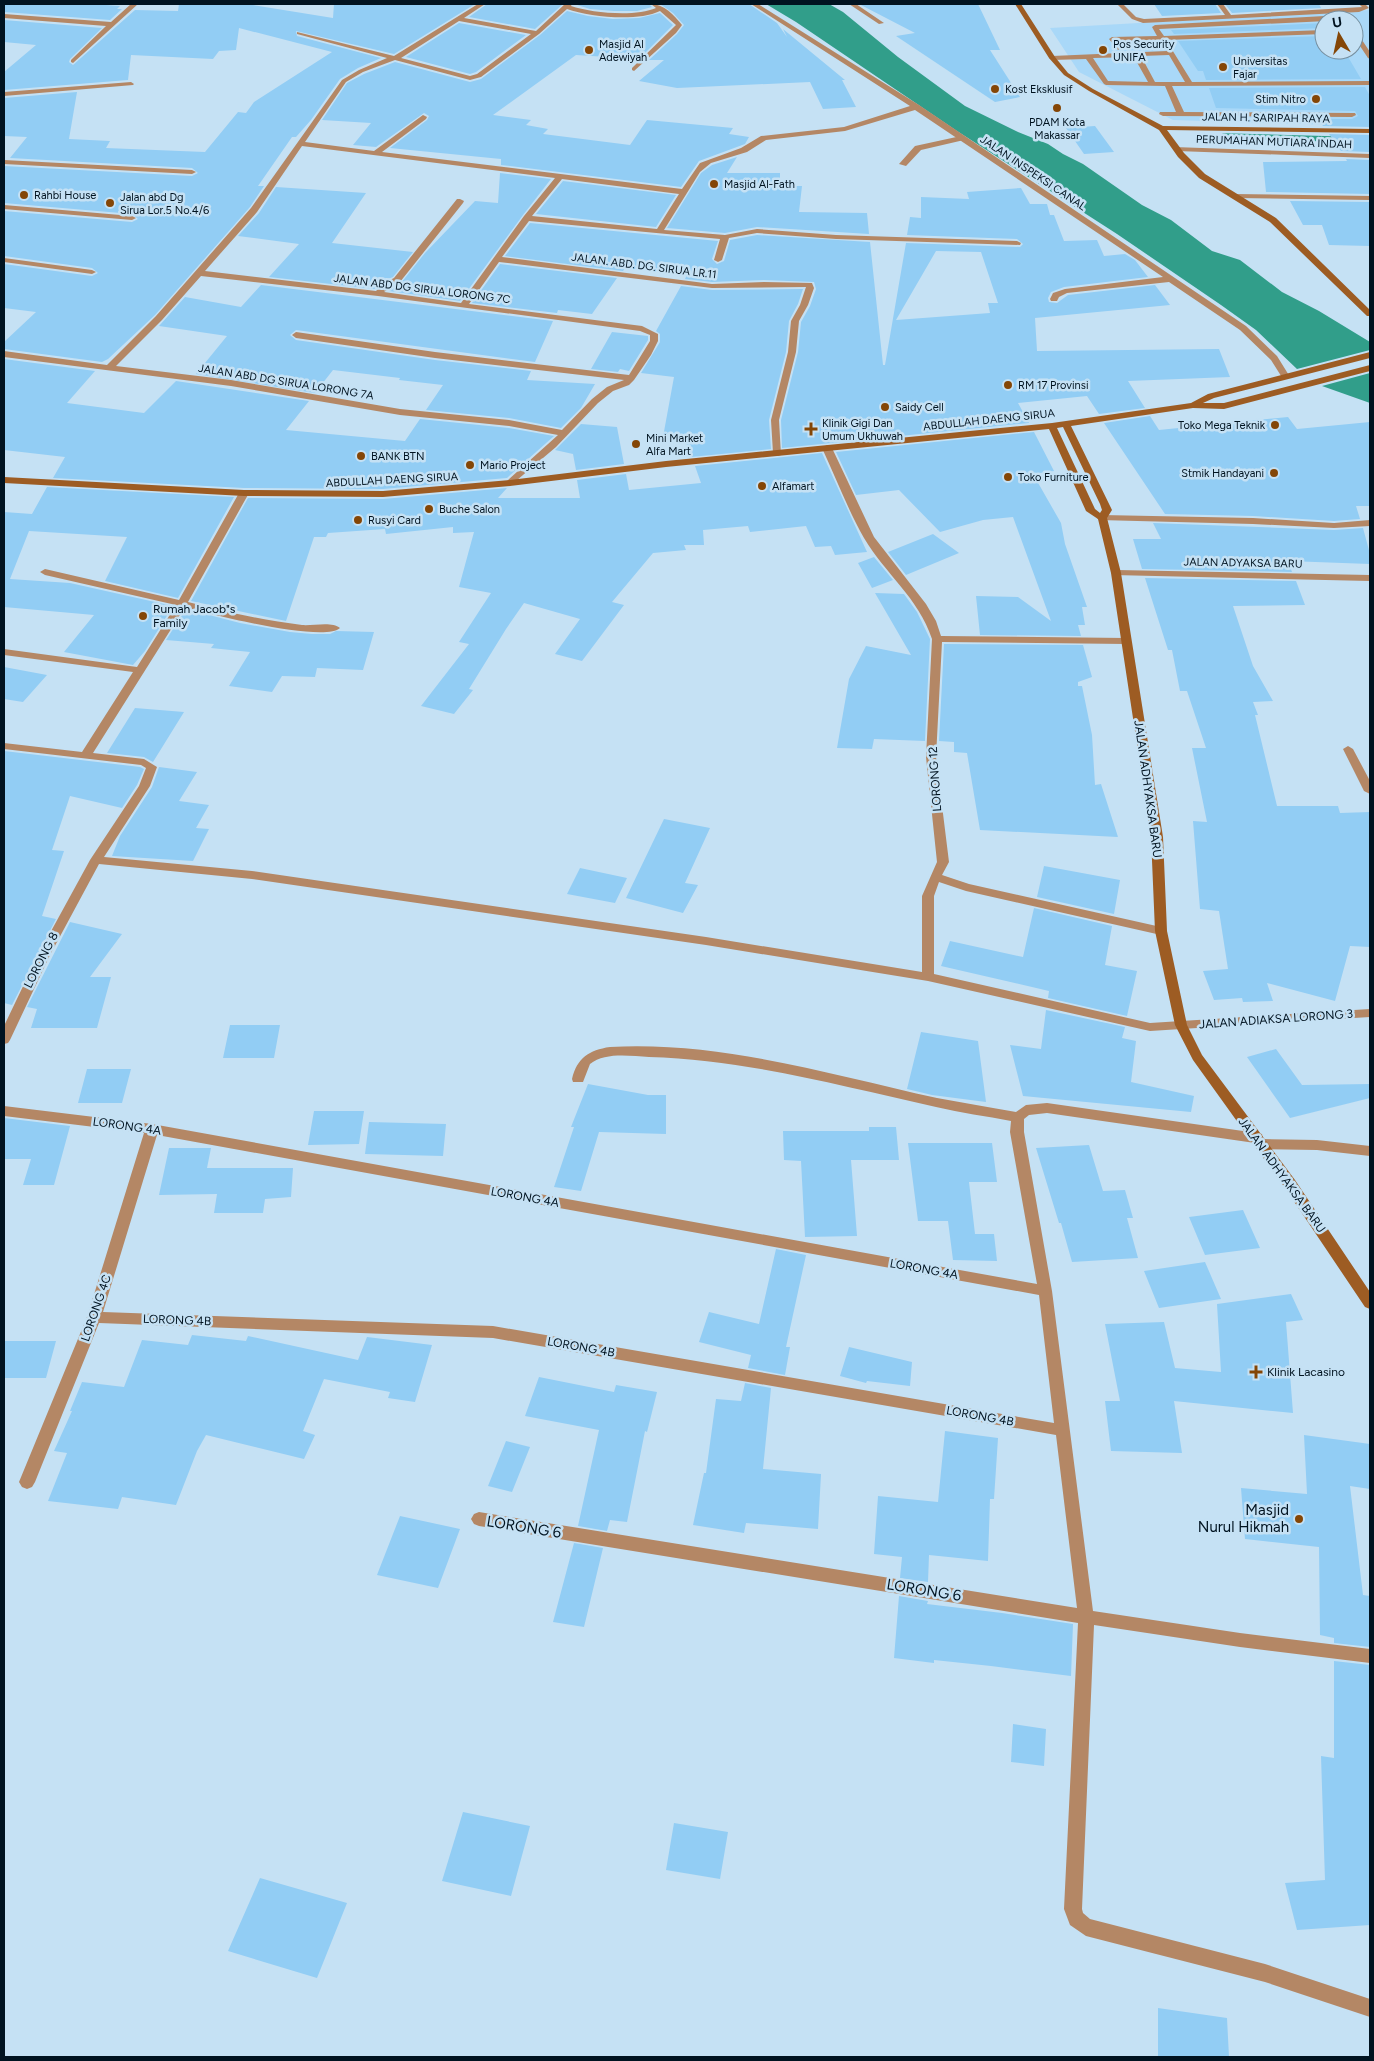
<svg xmlns="http://www.w3.org/2000/svg" width="1374" height="2061" font-family="Figtree,sans-serif">
<style>
.built{fill:#a9d8f8;fill-rule:evenodd}
.water{fill:#319e8a}
.lines{fill:none;stroke-linecap:round;stroke-linejoin:round}
.stream{stroke:#319e8a;stroke-width:5.5}
.building{fill:#92cdf4;fill-rule:evenodd}
.lane{fill:#b48765;fill-rule:evenodd}
.street{fill:#b48765;fill-rule:evenodd}
.secondary{fill:#9d5c23;fill-rule:evenodd}
.poi-dot{fill:#844606;stroke:#c5e1f4;stroke-width:2}
.labels{text-anchor:middle;dominant-baseline:central;stroke-width:5;stroke-linejoin:round;paint-order:stroke}
.far-poi-label{font-size:11px;fill:#001320;stroke:#c5e1f4;text-anchor:start}
.far-street-label{font-size:11px;fill:#001320;stroke:#c5e1f4}
.poi-label{font-size:12px;fill:#001320;stroke:#c5e1f4;text-anchor:start}
.street-label{font-size:12px;fill:#001320;stroke:#c5e1f4}
.near-poi-label{font-size:15px;fill:#001320;stroke:#c5e1f4;text-anchor:end}
.near-street-label{font-size:15px;fill:#001320;stroke:#c5e1f4}
</style>
<rect width="100%" height="100%" fill="#c5e1f4"/>
<path class="built" d="M1370,10V126L1173,120L1079,72L1050,28ZM1324,20H1354V50H1324Z"/>
<path class="water" d="M766,4H829L843,12L898,57L965,106L1018,132L1048,144L1063,154L1083,164L1142,205L1171,220L1212,251L1240,260L1282,292L1319,311L1370,342V350L1297,369L1256,330L1221,305L1117,234L957,131L796,22Z
M1370,373V403L1322,386Z"/>
<g class="lines">
<path class="stream" d="M1224,136L1370,140"/>
</g>
<path class="building" d="M4,4H92L120,6L117,9H122L110,20L4,12Z
M179,4H246L333,18L334,4H475L394,54L296,31L297,36L381,58L358,68L340,79L311,120L296,137H292L258,186H264L250,207L155,315L108,359L102,362L4,349V342L36,312L4,308V264L92,276L98,273L92,268L4,256V211L132,222L138,219L132,214L4,203V166L192,176L198,173L192,168L10,158L27,137L4,136V98L77,92L69,139L110,141L106,148L205,152L238,112L246,113L254,102L332,52L239,28L236,50L219,51L213,59L131,55L128,80L4,90V72L36,45L4,42V20L102,28L70,59L69,62L73,65L135,10L178,11Z
M487,4H563L535,29L469,17Z
M574,4H649L652,7L637,11H614L590,9Z
M660,4H749L777,23L787,37L783,29L845,80H842L856,107L823,109L810,82L677,88L639,81L664,60H649L677,34L684,25L673,13Z
M859,4H978L1000,50H990L1020,97L995,102L896,36L915,33Z
M1154,4H1215L1221,13L1162,16Z
M1225,4H1319L1321,8L1232,13Z
M567,11L588,16L613,19L639,18L660,13L673,25L639,59L576,55L493,115L531,120L526,125L548,129L543,134L630,145L647,120L733,128L729,134L749,137L745,144L699,161L681,187L501,165V159L390,148L427,120L429,116L424,113L376,147L353,145L371,123L322,120L347,83L364,74L395,62L470,82L481,79L540,35Z
M459,23L526,35L476,72L470,74L406,57Z
M1324,23V28L1174,34L1171,30Z
M1324,36V50H1344L1361,79L1206,80L1203,71H1198L1178,41Z
M1365,87L1370,96V127L1323,126L1318,119H1352L1358,116L1355,111L1216,108L1209,88Z
M1095,126L1114,152L1084,154L1066,128Z
M1329,134L1370,135V152L1341,151Z
M737,157L727,173H780V186H802L799,212L867,213L869,234L757,227L725,233L667,228L701,173L712,165Z
M1346,159L1370,160V194L1266,192L1263,162L1347,161Z
M500,173L551,179L523,215L460,301L389,291L401,283L425,253L475,201L498,203Z
M563,181L676,195L656,227L536,214Z
M276,187L366,193L332,243L413,252L393,277L383,281L375,289L269,277L299,244L238,236L259,213Z
M1021,188L1030,204H1047L1050,215H1054L1064,241L1097,240L1104,256L1125,254L1135,260L1148,277L1064,287L1051,292L1048,298L1049,302L1057,303L1068,295L1155,285L1170,305L1035,318L1037,351L1219,349L1230,377L1128,381L1145,408L1099,414L1087,396L1018,403L1029,423L782,448L781,420L798,352L801,322L810,306L816,289L814,282L764,280L712,282L685,279L687,275L625,268L623,271L505,256L530,223L718,241L712,259L717,264L724,261L730,240L757,235L870,242L883,365H885L906,243L1020,247L1023,244L1017,239L907,235L910,217L921,218V197L969,199L967,192ZM936,251L981,252L998,303H988L990,313L896,320Z
M1290,201L1370,202V246L1329,245L1322,225H1303Z
M500,264L617,278L592,314L558,310L557,313L472,303Z
M261,285L553,321L535,362L296,330L290,335L296,340L435,360L531,371L527,380L595,384L581,408L561,428L509,418L426,410L443,385L399,380L400,378L333,370L315,393L196,374L227,336L159,326L185,297L241,307Z
M681,286L712,290L803,289L798,304L789,321L786,352L769,420L771,449L691,457L685,439L663,437L674,377L641,373L660,342V334L656,331Z
M612,332L648,336V340L629,371L620,369L618,372L591,369Z
M4,359L95,371L67,403L144,413L176,381L309,401L286,430L405,441L420,419L509,428L554,436L507,478L383,489L244,488L53,478L65,457L4,450Z
M1150,416L1159,430L1288,417L1297,429L1370,422V506H1356L1360,519L1334,521L1253,516L1165,514L1104,423Z
M581,424L617,427L624,464L576,470L573,454L555,450Z
M1034,432L1054,471L1033,474L1061,523L1065,544L1087,607H1082L1085,625H1078L1081,636L980,635L976,596L1018,597L1051,621L1013,517L983,520L940,532L899,490L856,495L836,452Z
M822,453L867,552L835,555L831,546L815,547L806,526L750,532L748,526L703,530L704,545H684L686,550L653,553L612,602L624,605L582,661L555,654L580,619L524,603L506,629L469,689L473,690L454,714L421,706L469,644L459,642L491,593L459,587L474,532L453,533V527L386,534L385,529L328,533L326,537H314L286,621L191,601L248,498L383,499L507,488L498,498H580L577,480L626,474L629,490L701,483L695,466Z
M47,487L234,497L178,598L105,581L127,537L29,531L10,579L70,583L173,606L145,651L133,665L64,652L94,615L4,607V512L32,514Z
M1153,523L1334,530L1363,528L1370,554V564L1288,561L1292,572L1142,569L1133,539H1161Z
M933,534L959,553L906,575L888,552Z
M874,557L893,580L872,588L858,563Z
M1145,578L1296,581L1305,605L1233,606L1253,666L1273,701L1253,702L1258,715H1255L1277,806H1338L1340,813L1370,812V947L1350,946L1335,1001L1267,983L1273,1001L1243,1002L1242,998L1214,1000L1203,971L1228,969L1219,911L1200,909L1193,821L1207,822L1192,748H1206L1187,691H1180L1172,650H1168Z
M875,593L904,594L917,612L930,639L925,741L874,739L872,749L837,748L849,679L866,646L911,655Z
M186,609L240,623L290,632L312,634H330L336,631L374,632L363,670L317,668L315,677L282,676L272,692L229,686L250,652L211,648L214,644L166,640Z
M944,644L1083,645L1092,677L1078,682V686H1082L1092,735L1095,785L1101,784L1118,837L980,830L967,753L954,752V742L939,741Z
M4,667L47,675L23,702L4,699Z
M135,708L184,712L153,762L144,757L107,753Z
M4,751L140,767L144,769L137,785L122,808L70,796L52,850L64,851L42,916L56,919L12,1005L4,1003Z
M159,767L197,772L179,801L209,805L196,828L209,829L193,861L112,856L120,836L152,787Z
M664,819L710,828L685,883L698,885L683,913L626,898Z
M1044,866L1120,880L1114,914L1037,897Z
M580,868L627,878L615,903L567,894Z
M1034,908L1112,926L1105,965L1137,971L1127,1016L1048,998L1049,991L941,966L950,941L1023,957Z
M70,922L122,934L90,977H111L97,1028H31L37,1009L27,1007Z
M1046,1010L1125,1027L1122,1038L1136,1041L1131,1082L1194,1096L1191,1112L1023,1096L1010,1045L1041,1049Z
M230,1025H280L274,1058H223Z
M921,1032L978,1041L986,1102L932,1095L907,1089Z
M1276,1049L1302,1085L1370,1084V1098L1290,1118L1247,1057Z
M87,1069H131L122,1103H78Z
M588,1084L648,1095H666V1134L599,1132L581,1191L554,1187L574,1127H571Z
M314,1111H364L359,1144L308,1145Z
M4,1118L70,1126L54,1185H23L31,1159H4Z
M369,1122L446,1124L443,1156L365,1154Z
M869,1127H896L899,1160H851L857,1236L805,1237L801,1161L784,1160L783,1131H869Z
M908,1143H992L997,1182H969L975,1234H994L997,1261L953,1260L948,1221H918Z
M1089,1145L1103,1191L1125,1190L1133,1218H1127L1138,1258L1072,1262L1061,1223H1059L1036,1148Z
M169,1148H211L207,1168H293L291,1197L265,1199L263,1213H214L217,1194L159,1195Z
M1243,1210L1260,1248L1205,1255L1189,1217Z
M776,1249L806,1255L786,1347H790L785,1375L748,1368L751,1355L699,1342L709,1312L759,1324Z
M1205,1262L1221,1299L1159,1308L1144,1271Z
M1291,1294L1303,1320L1286,1322L1293,1413L1174,1401L1182,1453L1111,1451L1105,1401H1120L1105,1324L1164,1322L1175,1368L1221,1372L1217,1304Z
M192,1335L246,1341L248,1336L358,1360L367,1337L432,1345L415,1402L388,1398L390,1392L324,1379L303,1431L315,1435L304,1459L206,1435L197,1451L176,1505L122,1497L118,1509L48,1501L67,1453L54,1451L72,1411H70L82,1382L124,1387L142,1340L188,1345Z
M4,1341H56L46,1378H4Z
M849,1347L912,1362L910,1386L867,1381L866,1383L840,1376Z
M539,1377L614,1392L616,1385L657,1392L647,1432L645,1431L627,1522L610,1520L607,1531L578,1526L599,1430L525,1416Z
M745,1383L771,1388L763,1469L821,1474L818,1529L746,1523L744,1533L693,1525L704,1473H706L716,1399L741,1401Z
M945,1431L998,1438L994,1499H990L988,1561L929,1555L928,1582L900,1578L902,1557L874,1554L878,1496L938,1502Z
M1304,1435L1370,1444V1489L1350,1486L1363,1595L1370,1596V1647L1334,1643V1638L1320,1635L1319,1547L1245,1539L1241,1488L1307,1494Z
M506,1441L530,1447L512,1492L488,1486Z
M400,1516L460,1529L438,1588L377,1575Z
M574,1543L603,1548L584,1627L553,1622Z
M899,1596L928,1601L927,1604L1002,1613L1073,1624L1071,1676L991,1666L934,1660V1663L894,1658Z
M1334,1661L1370,1665V1925L1297,1930L1285,1883L1325,1880L1321,1756L1334,1758Z
M1013,1724L1046,1729L1044,1766L1011,1762Z
M463,1812L530,1826L511,1896L442,1881Z
M674,1823L728,1832L720,1879L666,1870Z
M260,1878L347,1903L317,1978L228,1951Z
M1158,2008L1227,2018L1229,2057H1158Z"/>
<g class="lines">
<path class="lane" d="M1343,15L1348,20L1159,29L1164,36L1324,30V34L1166,40L1192,82L1370,81V85L1172,86L1184,112L1355,113L1356,115L1352,117L1163,116L1159,114L1160,112H1176L1165,86L1106,85L1104,84L1086,59L1052,60L1049,58L1052,56L1167,51L1160,40L1117,41L1121,48L1118,50L1109,39L1112,37L1157,36L1152,27L1155,25ZM1169,55L1185,82H1155L1141,56ZM1134,57L1148,82L1108,81L1093,58Z
M1354,30L1356,31L1370,52V59L1368,58L1354,37Z
M961,136H964V140L921,150L906,166L899,164L915,146Z"/>
<path class="street" d="M131,4H138L73,63L71,62V60L106,26L4,18V14L111,22Z
M478,4H485L464,18L536,31L565,4H572L571,6C591,13 636,17 656,8L651,4C664,4 674,15 682,25L676,33L634,71L632,70V68L676,25L660,11C637,22 590,17 567,9L539,34L481,77L470,80L395,60L363,72L346,82L305,142L374,151L423,115L427,117L426,119L382,152L682,189L700,163L741,148L761,136L844,127L910,106L751,4H758L919,105L1246,326L1277,356L1290,377L1283,379L1271,360L1240,330L1169,282L1067,293L1059,297L1057,301H1051L1050,299L1053,293L1065,289L1163,277L915,110L845,131L766,140L747,152L711,163L700,172L664,230L725,235L757,229L836,235L1017,241L1021,243L1020,245L836,239L757,233L729,238L722,260L718,262L714,260L720,239L529,221L502,257L712,284L764,282L812,283L814,288L808,305L799,321L796,352L779,420L781,455L778,456L773,453L771,420L788,352L791,321L800,305L806,287L712,288L499,262L469,304L642,326L658,334V341L651,355L634,380L629,385L613,391L598,403L556,447L510,486L505,483L507,481L558,435L509,426L400,415L231,386L4,357V351L107,365L156,316L251,208L342,80L359,70L387,58L297,34V32L394,56ZM459,21L531,34L477,74L470,76L401,58ZM302,146L555,178L524,216L461,303L384,292L400,282L463,203L464,201L460,199H457L394,278L384,283L376,291L205,271L257,212ZM562,179L679,194L657,229L532,216ZM201,276L378,296L640,331L650,335V341L629,375L435,352L296,332L292,335L296,338L435,358L624,380L607,387L592,399L562,430L509,420L400,409L231,380L116,366L162,320Z
M849,4H856L884,23L879,24Z
M1117,4H1123L1136,17L1144,19L1225,15L1217,4H1223L1231,15L1362,7L1359,4H1365L1369,8L1359,12L1143,23L1132,19Z
M131,82L134,84L133,85L4,96V92Z
M1174,147L1370,154V158L1177,151H1174Z
M4,160L192,170L196,172L192,174L4,164Z
M1234,194L1370,196V200L1237,198L1233,196Z
M4,205L132,216L136,218L132,220L4,209Z
M4,258L92,270L96,272L92,274L4,262Z
M827,445L832,448L874,537L926,604L936,621L941,636L1126,638L1131,641L1126,644L942,642L936,757L949,862L942,875L969,884L1161,927L1167,931L1161,935L966,891L939,882L934,896V974L1150,1023L1370,1009V1017L1150,1031L928,981L706,945L252,879L99,864L50,955L10,1040L8,1043L4,1044V1026L38,955L90,860L139,786L146,768L141,765L4,749V743L82,752L133,672L4,655V649L137,667L176,605L45,575L40,572L45,569L179,600L239,493L244,490L249,493L188,602C226,612 263,620 302,625C313,626 332,621 340,628C324,643 209,614 185,607L93,753L144,759L157,767L150,786L104,857L252,871L706,937L922,972V896L937,862L926,757L932,639C918,597 886,575 864,538C848,510 836,478 822,448Z
M1102,515L1253,518L1334,523L1370,520V526L1334,528L1253,524L1099,520L1097,518Z
M1116,570L1370,575V581L1113,575L1111,573Z
M1348,746L1353,749L1370,781V794L1364,791L1343,749Z
M610,1047C721,1041 829,1074 937,1098C963,1103 989,1107 1016,1112L1026,1105L1047,1103L1257,1133L1262,1134L1263,1139L1317,1140L1370,1146V1156L1317,1150L1261,1149L1256,1148L1255,1143L1047,1113L1029,1115L1024,1119V1132L1052,1291L1093,1611L1240,1633L1370,1649V1663L1240,1647L1094,1625L1082,1909L1083,1913L1090,1919L1265,1964L1370,1999V2017L1265,1982L1086,1936L1070,1925L1064,1909L1078,1623L479,1526L474,1524L471,1519L474,1514L479,1512L1077,1608L1056,1435L493,1338L99,1323L35,1482L32,1487L27,1489L22,1487L19,1482L87,1317L144,1133L4,1116V1106L152,1124L1037,1284L1010,1132L1011,1121C986,1116 961,1113 936,1107C841,1086 748,1060 649,1057C630,1056 605,1052 590,1064L583,1082H573L572,1079C577,1058 589,1050 610,1047ZM157,1135L1039,1295L1054,1423L493,1326L103,1312Z"/>
<path class="secondary" d="M1015,4H1021L1055,57L1068,73L1093,89L1163,126L1370,129V133L1167,130L1184,153L1205,174L1276,218L1370,310V316H1367L1270,222L1199,178L1178,157L1159,130L1089,91L1064,75L1049,58Z
M1370,352V358L1214,398L1203,403H1224L1370,365V371L1224,409L1193,408L1071,426L1112,510L1107,518L1121,573L1163,837L1167,931L1187,1025L1202,1055L1295,1180L1370,1292V1309L1365,1307L1285,1188L1193,1060L1175,1025L1155,931L1151,837L1111,573L1098,519L1086,511L1049,429L666,467L510,486L383,497L244,496L4,483V477L244,490L383,491L510,480L666,461L1052,423L1191,403L1208,394ZM1063,427L1100,504L1102,510L1100,513L1095,509L1057,428Z"/>
</g>
<g class="poi-dot">
<circle cx="589" cy="50" r="5"/>
<circle cx="1103" cy="50" r="5"/>
<circle cx="1223" cy="67" r="5"/>
<circle cx="995" cy="89" r="5"/>
<circle cx="1316" cy="99" r="5"/>
<circle cx="1057" cy="108" r="5"/>
<circle cx="714" cy="184" r="5"/>
<circle cx="24" cy="195" r="5"/>
<circle cx="110" cy="203" r="5"/>
<circle cx="1008" cy="385" r="5"/>
<circle cx="885" cy="407" r="5"/>
<circle cx="1275" cy="425" r="5"/>
<path d="M808.5 421.5h5v5h5v5h-5v5h-5v-5h-5v-5h5z"/>
<circle cx="636" cy="444" r="5"/>
<circle cx="361" cy="456" r="5"/>
<circle cx="470" cy="465" r="5"/>
<circle cx="1274" cy="473" r="5"/>
<circle cx="1008" cy="477" r="5"/>
<circle cx="762" cy="486" r="5"/>
<circle cx="429" cy="509" r="5"/>
<circle cx="358" cy="520" r="5"/>
<circle cx="143" cy="616" r="5"/>
<path d="M1253.5 1364.5h5v5h5v5h-5v5h-5v-5h-5v-5h5z"/>
<circle cx="1299" cy="1519" r="5"/>
</g>
<g class="labels">
<g class="far-poi-label">
<text x="599" y="44">Masjid Al<tspan x="599" dy="13">Adewiyah</tspan></text>
<text x="1113" y="44">Pos Security<tspan x="1113" dy="13">UNIFA</tspan></text>
<text x="1233" y="61">Universitas<tspan x="1233" dy="13">Fajar</tspan></text>
<text x="1005" y="89">Kost Eksklusif</text>
<text x="1306" y="99" text-anchor="end">Stim Nitro</text>
<text x="1057" y="122" text-anchor="middle">PDAM Kota<tspan x="1057" dy="13">Makassar</tspan></text>
<text x="724" y="184">Masjid Al-Fath</text>
<text x="34" y="195">Rahbi House</text>
<text x="120" y="197">Jalan abd Dg<tspan x="120" dy="13">Sirua Lor.5 No.4/6</tspan></text>
<text x="1018" y="385">RM 17 Provinsi</text>
<text x="895" y="407">Saidy Cell</text>
<text x="822" y="423">Klinik Gigi Dan<tspan x="822" dy="13">Umum Ukhuwah</tspan></text>
<text x="1265" y="425" text-anchor="end">Toko Mega Teknik</text>
<text x="646" y="438">Mini Market<tspan x="646" dy="13">Alfa Mart</tspan></text>
<text x="371" y="456">BANK BTN</text>
<text x="480" y="465">Mario Project</text>
<text x="1264" y="473" text-anchor="end">Stmik Handayani</text>
<text x="1018" y="477">Toko Furniture</text>
<text x="772" y="486">Alfamart</text>
<text x="439" y="509">Buche Salon</text>
<text x="368" y="520">Rusyi Card</text>
</g>
<g class="far-street-label">
<text transform="translate(1266 118) rotate(1)">JALAN H. SARIPAH RAYA</text>
<text transform="translate(1274 142) rotate(2)">PERUMAHAN MUTIARA INDAH</text>
<text transform="translate(1033 173) rotate(34)">JALAN INSPEKSI CANAL</text>
<text transform="translate(644 266) rotate(7)">JALAN. ABD. DG. SIRUA LR.11</text>
<text transform="translate(422 289) rotate(7)">JALAN ABD DG SIRUA LORONG 7C</text>
<text transform="translate(286 382) rotate(9)">JALAN ABD DG SIRUA LORONG 7A</text>
<text transform="translate(989 420) rotate(-6)">ABDULLAH DAENG SIRUA</text>
<text transform="translate(392 480) rotate(-3)">ABDULLAH DAENG SIRUA</text>
<text transform="translate(1243 563) rotate(1)">JALAN ADYAKSA BARU</text>
</g>
<g class="poi-label">
<text x="153" y="609">Rumah Jacob"s<tspan x="153" dy="14">Family</tspan></text>
<text x="1267" y="1372">Klinik Lacasino</text>
</g>
<g class="street-label">
<text transform="translate(935 779) rotate(-94)">LORONG 12</text>
<text transform="translate(1148 789) rotate(82)">JALAN ADHYAKSA BARU</text>
<text transform="translate(41 960) rotate(-63)">LORONG 8</text>
<text transform="translate(1276 1019) rotate(-4)">JALAN ADIAKSA LORONG 3</text>
<text transform="translate(127 1126) rotate(8)">LORONG 4A</text>
<text transform="translate(1282 1175) rotate(54)">JALAN ADHYAKSA BARU</text>
<text transform="translate(525 1197) rotate(10)">LORONG 4A</text>
<text transform="translate(924 1269) rotate(10)">LORONG 4A</text>
<text transform="translate(96 1308) rotate(-71)">LORONG 4C</text>
<text transform="translate(177 1320) rotate(2)">LORONG 4B</text>
<text transform="translate(581 1347) rotate(10)">LORONG 4B</text>
<text transform="translate(980 1416) rotate(10)">LORONG 4B</text>
</g>
<g class="near-poi-label">
<text x="1289" y="1510">Masjid<tspan x="1289" dy="17">Nurul Hikmah</tspan></text>
</g>
<g class="near-street-label">
<text transform="translate(524 1527) rotate(9)">LORONG 6</text>
<text transform="translate(924 1590) rotate(9)">LORONG 6</text>
</g>
</g>
<rect width="1374" height="2061" fill="none" stroke="#001320" stroke-width="10"/>
<g transform="translate(1339 35) rotate(351)"><circle r="24" fill="#c5e1f4" stroke="#768f9f"/>
<path d="M0-4L9 19L0 12L-9 19Z" fill="#844606"/>
<text y="-8" font-size="14" font-weight="bold" text-anchor="middle" fill="#001320">U</text>
</g>
</svg>
